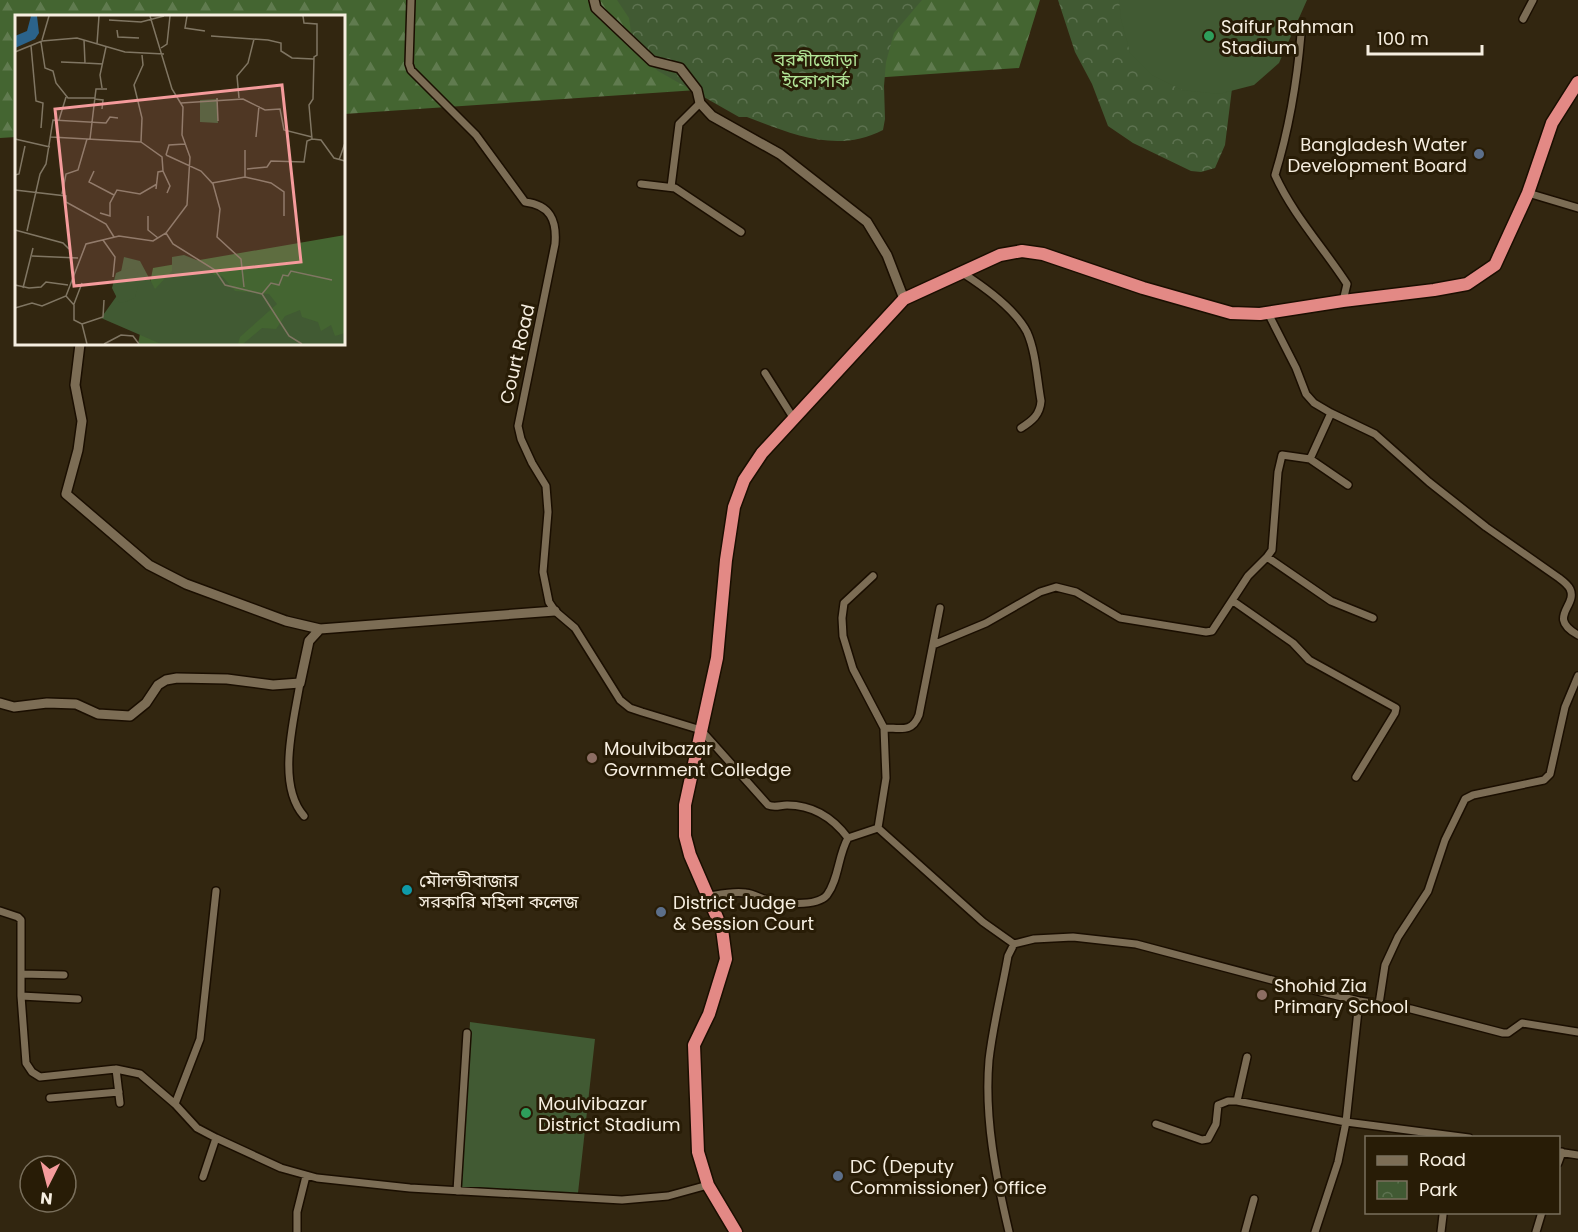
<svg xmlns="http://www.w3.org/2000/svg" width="1578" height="1232" font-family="Poppins,'Noto Sans Bengali',sans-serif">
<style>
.forest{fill:url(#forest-firs)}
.park{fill:url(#park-crowns)}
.pitch{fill:#415a33}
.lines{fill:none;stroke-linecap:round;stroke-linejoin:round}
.minor-casing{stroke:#1a0e00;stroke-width:10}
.tertiary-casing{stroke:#1a0e00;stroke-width:12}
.trunk-casing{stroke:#1a0e00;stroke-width:15}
.minor{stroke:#7c6d55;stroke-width:7}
.tertiary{stroke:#7c6d55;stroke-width:9}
.trunk{stroke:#e38985;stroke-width:12}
.leisure-dot{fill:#2e9e5b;stroke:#281c06;stroke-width:2}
.service-dot{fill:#5c6f8a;stroke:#281c06;stroke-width:2}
.education-dot{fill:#8d6e63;stroke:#281c06;stroke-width:2}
.culture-dot{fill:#0f9aa8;stroke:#281c06;stroke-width:2}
.labels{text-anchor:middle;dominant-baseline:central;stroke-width:6;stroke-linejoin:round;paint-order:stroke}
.poi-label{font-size:18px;fill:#f6eee0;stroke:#281c06;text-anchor:start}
.park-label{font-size:18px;fill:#b1e496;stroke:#281c06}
.street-label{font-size:18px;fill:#f6eee0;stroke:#281c06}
.inset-road{fill:none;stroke:#807663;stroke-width:1.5}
.view{fill:#f59b9c;fill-opacity:0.15;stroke:#f59b9c;stroke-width:3}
.inset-edge{fill:none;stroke:#f6eee0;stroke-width:3}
</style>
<defs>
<pattern id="forest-firs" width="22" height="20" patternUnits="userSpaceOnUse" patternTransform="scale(1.5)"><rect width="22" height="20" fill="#446531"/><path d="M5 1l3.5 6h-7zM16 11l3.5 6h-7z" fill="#607b4f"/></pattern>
<pattern id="park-crowns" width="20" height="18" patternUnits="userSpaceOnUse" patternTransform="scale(1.5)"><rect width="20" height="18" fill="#415a33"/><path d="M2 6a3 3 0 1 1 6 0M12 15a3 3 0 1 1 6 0" fill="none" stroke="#5d7250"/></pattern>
</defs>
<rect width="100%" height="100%" fill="#322610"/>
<path class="forest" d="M0,0H1040L1019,68L344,114V16H16V137L0,138Z"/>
<path class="park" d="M617,0H922L894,33L886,62L884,86L885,119L883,130C837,154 791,134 747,117H739L658,71L641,57L632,39L629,18Z
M1058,0H1243L1225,145L1215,168L1201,172L1191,171L1133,143L1108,126L1092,84L1075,52Z"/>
<path class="pitch" d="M1119,0H1307L1279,63L1254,85L1219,94L1182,90L1152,75L1130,53L1121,19Z
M470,1022L595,1039L578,1193L461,1187Z"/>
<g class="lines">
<g class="minor-casing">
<path id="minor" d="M411,0L409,64L411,70L476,135L525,202C550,205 557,220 555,244L518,426L521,439L532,463L546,486L548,512L543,572L549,602L555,611L575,628L620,700L630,708L642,712L701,730L768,805C775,808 780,805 787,805C813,805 833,818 848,838
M1523,19L1533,0
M1301,34C1297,82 1289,129 1275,175C1293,215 1323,247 1347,284L1343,301
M641,184L675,188L741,232
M671,187L679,124L700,103
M1528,193L1578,208
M961,272C983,286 1015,309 1027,332C1036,352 1037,379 1041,401C1040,415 1032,421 1021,428
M1268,313L1296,368L1306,394L1314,403L1331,413L1375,434L1429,482L1486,527L1559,578C1563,581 1568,585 1570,589C1578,606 1546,617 1578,635
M765,373L794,419
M1310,459L1331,413
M1267,557L1331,601L1373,618
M873,576L844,603L842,618L843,636L853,669L884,728L886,778L878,828L983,922L1014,944L1008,956C1002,990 993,1025 989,1060C984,1117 996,1177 1009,1232
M1233,601L1293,643L1309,660L1396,708L1395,713L1356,777
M933,645L986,623L1040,592L1056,587L1076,592L1120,618L1206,632L1212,631L1248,576L1267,557L1272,550L1278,472L1282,455L1310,459L1348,485
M300,683C294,721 276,784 304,816
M884,728C901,728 912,733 919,715L940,608
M709,896C721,894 734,891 746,893C753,894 758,897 764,899C779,903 816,908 827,895C839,879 838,855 848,838L878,828
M0,911L18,917L21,920V996L26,1063L32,1072L40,1077L116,1069L140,1074L175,1104L197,1128L216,1138L281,1168L317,1178L410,1188L622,1200L668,1196L708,1185
M1014,944L1034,939L1073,937L1136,944L1272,980L1359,1001L1411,1009L1503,1033H1508L1522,1023L1578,1032
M21,974L64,975
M21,996L78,999
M1379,1004L1385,965L1398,937L1428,891L1445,840L1465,799L1473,795L1544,780L1550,774L1565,707L1578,676
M116,1069L120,1103
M50,1098L119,1092
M1237,1101L1247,1057
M175,1104L200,1039L216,891
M1156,1124L1202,1140L1208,1139L1216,1124L1218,1105L1228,1101H1237L1346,1122L1469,1138
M1558,1152L1578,1155
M1558,1163L1562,1152
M203,1177L216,1138
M457,1191L467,1033
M297,1232V1212L306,1176
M1245,1232L1254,1199
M1315,1232L1338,1162L1346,1122L1359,1001
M1441,1232L1443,1215
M1536,1232L1542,1212"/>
</g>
<g class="tertiary-casing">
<path id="tertiary" d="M594,0L596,8L652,61L680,68L697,90L700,103L712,116L780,154L867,222L887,255L904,299
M80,344L75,385L82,421L78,450L66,494L149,565L186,584L286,621L320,629L555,611
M0,703L14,707L47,703L76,704L98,714L130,716L146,703L158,685L166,680L177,678L227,679L273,685L300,683L309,641L320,629"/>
</g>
<g class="trunk-casing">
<path id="trunk" d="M736,1232L708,1185L698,1152L694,1045L709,1014L726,959L722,929L690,855L685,836V805L717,658L726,560L734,507L744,480L762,453L904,299L1000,255L1022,251L1043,254L1143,288L1231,313L1260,314L1343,301L1434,290L1467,284L1495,265L1528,193L1552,123L1578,82"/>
</g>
<use href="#minor" class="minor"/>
<use href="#tertiary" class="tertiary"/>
<use href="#trunk" class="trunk"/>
</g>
<g class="leisure-dot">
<circle cx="1209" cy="36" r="6"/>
<circle cx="526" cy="1113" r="6"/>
</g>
<g class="service-dot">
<circle cx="1479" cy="154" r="6"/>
<circle cx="661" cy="912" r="6"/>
<circle cx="838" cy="1176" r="6"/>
</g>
<g class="education-dot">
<circle cx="592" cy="758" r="6"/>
<circle cx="1262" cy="995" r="6"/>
</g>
<circle class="culture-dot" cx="407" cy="890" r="6"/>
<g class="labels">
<g class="poi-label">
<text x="1221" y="26">Saifur Rahman<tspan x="1221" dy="21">Stadium</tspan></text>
<text x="1467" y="144" text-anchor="end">Bangladesh Water<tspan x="1467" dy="21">Development Board</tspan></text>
<text x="604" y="748">Moulvibazar<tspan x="604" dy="21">Govrnment Colledge</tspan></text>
<text x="419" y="880">মৌলভীবাজার<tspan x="419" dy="21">সরকারি মহিলা কলেজ</tspan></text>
<text x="673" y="902">District Judge<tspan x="673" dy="21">&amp; Session Court</tspan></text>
<text x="1274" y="985">Shohid Zia<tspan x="1274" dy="21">Primary School</tspan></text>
<text x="538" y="1103">Moulvibazar<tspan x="538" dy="21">District Stadium</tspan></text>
<text x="850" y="1166">DC (Deputy<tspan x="850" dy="21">Commissioner) Office</tspan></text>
</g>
<g class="park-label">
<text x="816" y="59">বরশীজোড়া<tspan x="816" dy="21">ইকোপার্ক</tspan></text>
</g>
<g class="street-label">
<text transform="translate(517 354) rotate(-77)">Court Road</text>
</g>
</g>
<g transform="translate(15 15)">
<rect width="330" height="330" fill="#322610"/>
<path d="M330,220V329H123L138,253Z" fill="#446531"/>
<path d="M169,240L194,250L199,260L207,261L220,276L254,279L262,289L225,322L223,329H146L86,303L101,282L109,242L125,246L140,274L157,256V242ZM285,295L287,302L303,307L306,316L316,310L320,321L330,318V329H228L247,313L261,314L270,301Z" fill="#415a33"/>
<path d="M202,84L203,108L185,107V85ZM115,252L122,257L125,265L120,282L109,288L104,287L97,273L101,258Z" fill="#415a33"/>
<path d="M16,1H22L24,18L20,24L0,33V21L12,16Z" fill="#2b638b"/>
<path class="inset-road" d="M172,1L170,13L190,16M94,5L126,7L149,1M102,15L103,22L124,23M196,21L253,25L266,28V36L277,43L299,44M27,25L34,1M69,25L70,48L88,49M26,27L30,53L38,56L41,68L53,83H80M82,29L84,1M16,31L21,86L28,88L26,113M146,33L152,29L155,1M0,37L27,26L62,23L110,37L149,39M127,40L128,50L119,70L127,103L126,127L147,142L148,156L155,171L152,178M46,47L70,48M87,73L85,60L91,32M202,83L203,106M224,83L222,61L233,48L239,24M79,84L88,85L87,94M166,88L228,84L250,95L265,94L269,115L297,122M44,105L51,82M36,122L126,127M241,122L244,91M0,124L35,132M75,124L81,74H92M297,124L306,125L319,143L330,146M230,135V162M151,140L186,156L198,169L205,194L202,222L226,244L229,272M151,140L154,130L170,129M324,145L330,128M232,154L252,152L256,146L289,147L292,126L297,124L294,90L298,84L299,42L302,40V9L289,8L288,1M79,156L74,167L99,180M0,160L4,159L10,131M197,168L230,162L256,168L269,177V201M141,174L143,157L148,156M0,175L51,181V187L91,209L99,222M47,179L51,159L63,155L72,124M85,198L95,201V188L102,175L125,179L142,169M133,201V215L143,223M0,215L48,228L54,234M12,216L25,159L31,149L38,105L91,108L95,102L103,103M151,218L158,229L200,255L210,270L247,279L274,321L287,329M88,225L100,242L98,262M17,241L63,243M0,270L14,273L26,272L31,267L53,270M8,273L18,233M247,279L256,268L264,270L268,260L273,261L276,256L317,265M51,281L59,290V305L67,309L72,329M59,289L67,268M0,293L17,288L27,291L51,281L71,229L104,221L138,226L151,218L172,190L175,142L167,120L168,92L157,74L135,1M67,309L88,302L89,285M89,329L106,320L118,321L124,329"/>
<path class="view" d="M267,70L286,247L59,271L40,94Z"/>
<rect width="330" height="330" class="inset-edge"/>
</g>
<rect x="1365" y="1136" width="195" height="78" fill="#281c06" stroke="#7a705d" stroke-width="1.5"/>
<rect x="1377" y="1156" width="30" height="9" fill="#7c6d55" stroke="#7a705d" stroke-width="1.5"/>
<text x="1419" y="1166" font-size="18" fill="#f6eee0">Road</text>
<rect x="1377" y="1181" width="30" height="18" fill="url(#park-crowns)" stroke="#7a705d" stroke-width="1.5"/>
<text x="1419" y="1196" font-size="18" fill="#f6eee0">Park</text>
<g transform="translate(48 1184) rotate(186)"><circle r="28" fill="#281c06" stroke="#7a705d" stroke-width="1.5"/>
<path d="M0-4.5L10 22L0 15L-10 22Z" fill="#f59b9c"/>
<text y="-9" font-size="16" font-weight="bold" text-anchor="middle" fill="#f6eee0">N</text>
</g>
<path d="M1368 45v9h114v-9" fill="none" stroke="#f6eee0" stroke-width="3"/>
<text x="1377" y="45" font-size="18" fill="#f6eee0" stroke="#281c06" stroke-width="4.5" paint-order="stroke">100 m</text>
</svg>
